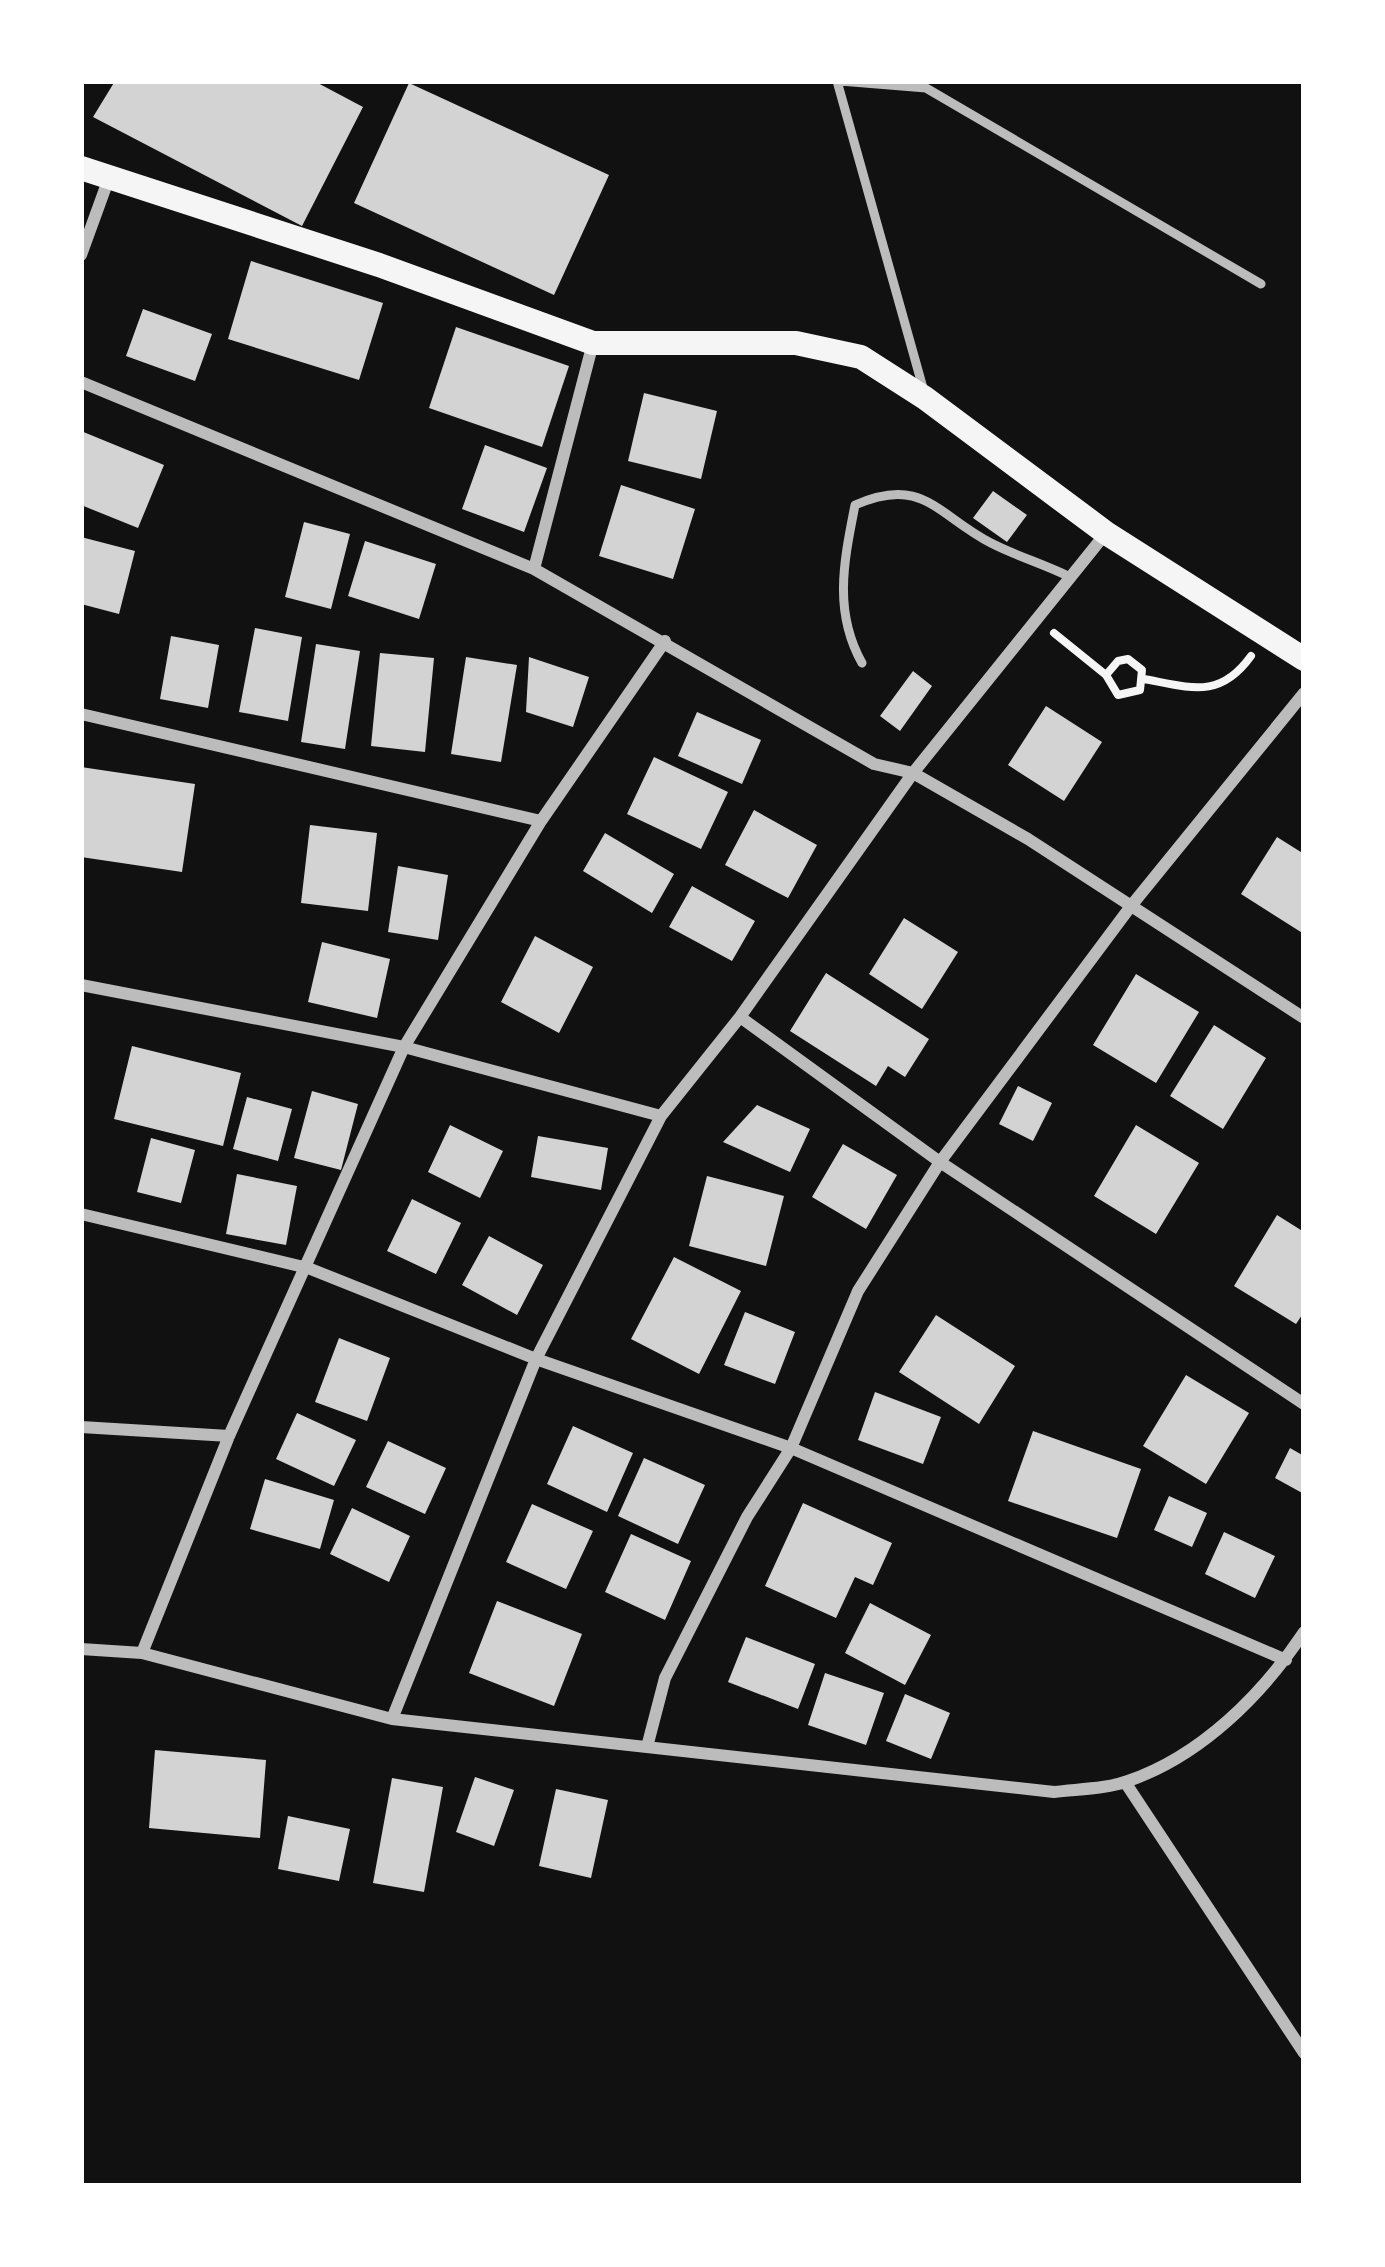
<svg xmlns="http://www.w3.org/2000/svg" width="1385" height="2267" font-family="Mulish,sans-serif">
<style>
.building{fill:#d3d3d3}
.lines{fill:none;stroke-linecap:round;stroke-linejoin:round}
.path{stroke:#f5f5f5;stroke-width:8}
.service{stroke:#bcbcbc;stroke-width:9}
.minor{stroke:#bcbcbc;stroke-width:12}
.secondary{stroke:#f5f5f5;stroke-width:24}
</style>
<rect width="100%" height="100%" fill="#111"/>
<path class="building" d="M115,81H314L363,107L302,226L93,117Z
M409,83L609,175L554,295L354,203Z
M251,261L383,303L359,380L228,339Z
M143,309L212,334L195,381L126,356Z
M456,327L569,366L542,447L429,408Z
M644,393L717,411L701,479L628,461Z
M81,431L164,465L138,528L81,505Z
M485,445L547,468L524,532L462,509Z
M621,485L695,509L673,579L599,556Z
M993,491L1027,515L1007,542L973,518Z
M304,522L350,534L331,609L285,597Z
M81,537L135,551L119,614L81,604Z
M365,541L436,564L419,619L348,596Z
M255,628L302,637L288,721L239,712Z
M171,636L219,645L208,708L160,699Z
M316,644L360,651L345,749L301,742Z
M380,653L434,658L425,752L371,746Z
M466,657L517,665L501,762L451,754Z
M529,657L589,677L573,727L526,712Z
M913,671L932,686L900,731L880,716Z
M1046,706L1102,742L1064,801L1008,765Z
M697,712L761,740L742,784L678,756Z
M654,757L728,792L701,849L627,814Z
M81,767L195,784L182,872L81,857Z
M754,810L817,845L788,898L725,865Z
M310,825L377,833L368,911L301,903Z
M605,833L674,874L652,913L583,871Z
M1277,837L1304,854V934L1241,894Z
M398,866L448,875L438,940L388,932Z
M692,886L755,921L732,961L669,927Z
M904,918L958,952L922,1009L869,974Z
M535,936L593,967L559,1033L501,1002Z
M322,942L390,959L377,1018L308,1002Z
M826,973L929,1039L905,1077L888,1066L876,1086L790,1031Z
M1136,974L1199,1012L1156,1083L1093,1045Z
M1214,1025L1266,1058L1223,1129L1170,1096Z
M132,1046L241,1073L223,1146L114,1119Z
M1018,1086L1052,1103L1033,1141L999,1124Z
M312,1091L358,1104L341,1170L294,1158Z
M247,1097L292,1109L278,1161L233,1149Z
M757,1105L810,1129L790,1172L723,1142Z
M450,1125L503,1151L480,1198L428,1172Z
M1136,1125L1199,1163L1156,1234L1094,1196Z
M538,1136L608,1148L601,1190L531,1177Z
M151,1138L195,1150L181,1203L137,1192Z
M843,1144L897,1175L866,1229L812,1197Z
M237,1174L297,1186L286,1245L226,1234Z
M707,1176L784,1196L766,1266L689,1246Z
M412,1199L461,1223L436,1274L387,1251Z
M1277,1215L1304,1232V1312L1296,1324L1234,1286Z
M489,1236L543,1265L517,1315L462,1285Z
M674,1257L741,1291L699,1374L631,1339Z
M745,1312L795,1332L775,1384L724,1365Z
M936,1315L1015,1366L979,1424L899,1372Z
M339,1338L390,1358L367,1421L315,1402Z
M1186,1375L1249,1413L1206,1484L1143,1446Z
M875,1392L941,1417L923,1464L858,1440Z
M297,1413L356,1440L334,1486L276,1459Z
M573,1426L633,1453L607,1512L547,1484Z
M1033,1431L1141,1469L1117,1538L1008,1501Z
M388,1441L446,1468L425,1514L366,1487Z
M1290,1448L1304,1456V1494L1275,1478Z
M644,1458L705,1485L678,1544L618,1516Z
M265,1479L334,1500L320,1549L250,1529Z
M1169,1496L1207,1513L1192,1547L1154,1530Z
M803,1503L892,1543L873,1585L855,1577L836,1618L765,1586Z
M532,1504L593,1531L566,1589L506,1562Z
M352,1508L410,1536L389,1582L330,1554Z
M1224,1532L1275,1556L1255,1598L1205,1574Z
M631,1534L691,1561L665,1620L605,1592Z
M497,1601L582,1634L554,1706L469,1673Z
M870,1603L931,1635L905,1685L845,1653Z
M746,1637L815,1664L798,1709L728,1682Z
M825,1673L884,1693L866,1745L808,1725Z
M905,1694L950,1713L931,1759L886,1741Z
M155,1750L266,1760L260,1838L149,1828Z
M475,1777L514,1790L494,1846L456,1832Z
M392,1778L443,1787L424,1892L373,1883Z
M556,1789L608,1800L591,1878L539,1866Z
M288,1816L350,1829L339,1881L278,1869Z"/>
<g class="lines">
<path class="path" d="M1054,633L1106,675L1118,695L1140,690L1142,670L1128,659L1118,661L1106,675
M1144,679C1192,688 1220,699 1251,656"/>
<path class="service" d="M837,81L923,388
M840,81L926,88L1261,284
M862,663C833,611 844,561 855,505C923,475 937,515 991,543C1016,556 1044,564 1070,577"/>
<path class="minor" d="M81,255L109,178
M81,382L534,569L874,764L913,773L1028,839L1304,1018
M534,569L593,343
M81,714L541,821
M81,985L404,1047L661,1116
M740,1017L940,1162L1304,1404
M81,1214L308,1268L536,1359L791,1448L1286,1660
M81,1427L229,1436
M81,1649L142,1653L392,1719L1054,1792C1078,1789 1106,1789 1128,1781C1201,1756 1262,1695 1304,1632
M142,1653L229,1436L404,1047L541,821L665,641
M392,1719L536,1359L661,1116L740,1017L913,773L1106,533
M647,1747L665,1678L747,1517L791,1448L858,1291L940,1162L1131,906L1304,693
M1125,1782L1304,2053"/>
<path class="secondary" d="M81,168L379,265L593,343H796L861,357L925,398L1106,533L1304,659"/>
</g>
<rect width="1385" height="2267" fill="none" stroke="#ffffff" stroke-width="168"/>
</svg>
